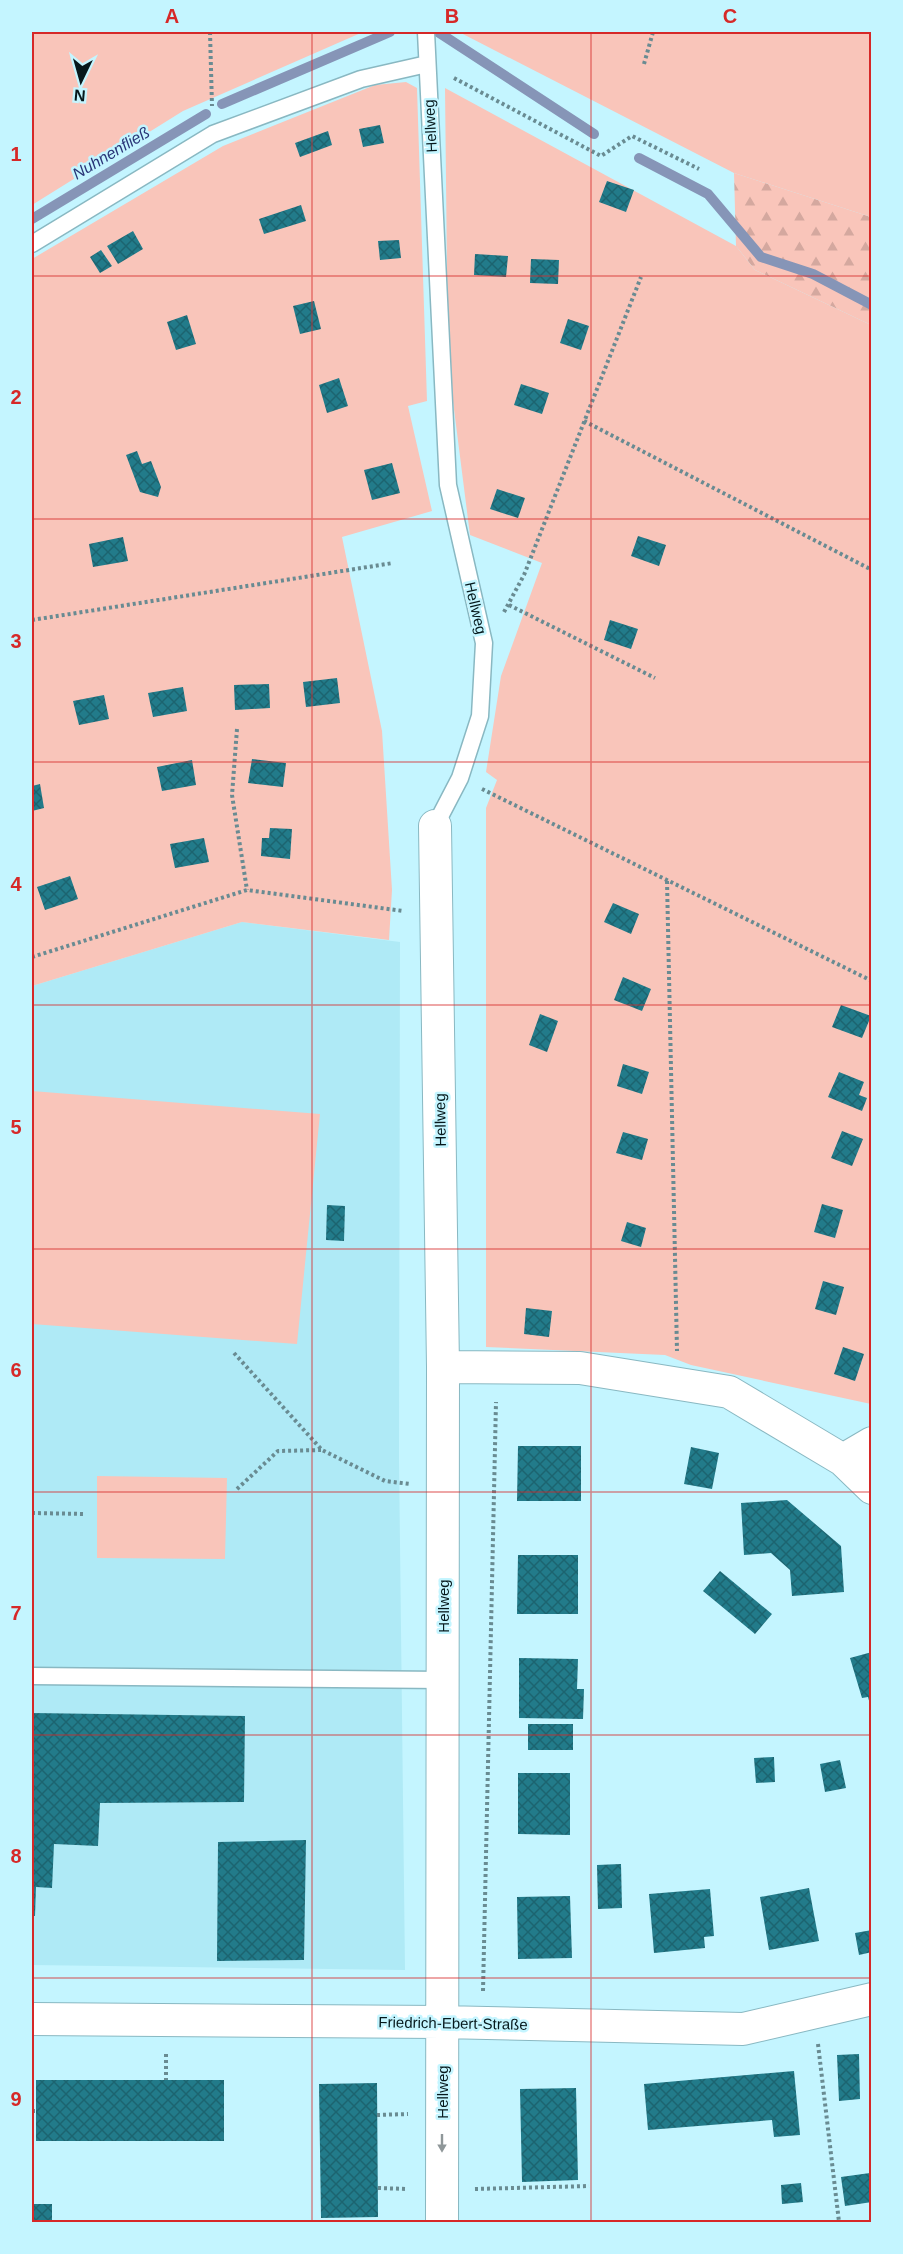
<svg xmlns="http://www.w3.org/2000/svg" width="903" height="2254" font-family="Arial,sans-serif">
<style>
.built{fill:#afeaf6}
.forest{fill:url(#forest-firs)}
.green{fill:#f9c5ba}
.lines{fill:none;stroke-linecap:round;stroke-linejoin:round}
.stream{stroke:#8695b7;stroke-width:10}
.building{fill:url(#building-cross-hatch)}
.lane-casing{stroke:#89b8c2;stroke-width:19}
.street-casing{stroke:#89b8c2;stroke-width:34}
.path{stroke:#698b92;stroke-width:4;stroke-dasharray:3 3;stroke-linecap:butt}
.lane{stroke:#fff;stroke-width:16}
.street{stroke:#fff;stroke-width:32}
.oneway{fill:#8f9799}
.grid{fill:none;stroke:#d62828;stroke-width:1.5;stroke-opacity:0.55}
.labels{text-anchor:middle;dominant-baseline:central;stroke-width:5;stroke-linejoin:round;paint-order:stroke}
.street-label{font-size:15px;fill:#06181c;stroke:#c4f5ff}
.water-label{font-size:16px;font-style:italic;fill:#293577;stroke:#c4f5ff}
.neatline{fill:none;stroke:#d62828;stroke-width:2}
.grid-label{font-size:20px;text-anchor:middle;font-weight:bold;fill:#d62828}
</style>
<defs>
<pattern id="forest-firs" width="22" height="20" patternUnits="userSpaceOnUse" patternTransform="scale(1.5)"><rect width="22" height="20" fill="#f9c5ba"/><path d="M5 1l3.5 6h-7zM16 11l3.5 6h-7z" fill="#d4a89f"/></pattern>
<pattern id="building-cross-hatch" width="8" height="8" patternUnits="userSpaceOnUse" patternTransform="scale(1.5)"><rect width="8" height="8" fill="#227b8a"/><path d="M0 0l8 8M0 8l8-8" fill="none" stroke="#1c6470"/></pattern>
</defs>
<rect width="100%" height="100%" fill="#c4f5ff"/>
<path class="built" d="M242,922L400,942L399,1459L405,1970L32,1965V986Z"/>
<path class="forest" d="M734,173L871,217V325L755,270L736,246Z"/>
<path class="green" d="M32,32H363L183,111L32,205Z
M459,32H871V217L734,173Z
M406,82L417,88L427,401L408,406L432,511L342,537L382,731L392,890L389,940L242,922L32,986V259L223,146L375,85Z
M445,88L736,246L755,270L871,325V1404L691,1365L665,1355L486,1347V808L497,780L486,772L501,676L542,563L470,535L448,362Z
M32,1091L320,1114L297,1344L32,1324Z
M97,1476L227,1478L225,1559L97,1558Z"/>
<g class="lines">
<path class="stream" d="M438,32L594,134
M222,104L390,32
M639,158L708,194L761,257L813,274L872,305
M32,219L206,114"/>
</g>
<path class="building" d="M380,125L384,143L363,147L359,129Z
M328,131L332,145L300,157L295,143Z
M607,181L634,190L626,212L599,202Z
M301,205L306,221L264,234L259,219Z
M133,231L143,249L118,264L107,246Z
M399,240L401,258L380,260L378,241Z
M101,250L112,266L100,273L90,257Z
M475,254L508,256L506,277L474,275Z
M531,259L559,260L558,284L530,283Z
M314,301L321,329L300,334L293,306Z
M187,315L196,344L176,350L167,322Z
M568,319L589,326L581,350L560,343Z
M339,378L348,406L327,413L319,385Z
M521,384L549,393L542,414L514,405Z
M137,451L142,464L151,461L161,487L158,497L140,492L126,455Z
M392,463L400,493L372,500L364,470Z
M497,489L525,498L518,518L490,509Z
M638,536L666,545L659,566L631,556Z
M123,537L128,561L93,567L89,544Z
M610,620L638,629L631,649L604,640Z
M337,678L340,703L306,707L303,682Z
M269,684L270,708L235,710L234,685Z
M183,687L187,711L153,717L148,693Z
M104,695L109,719L79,725L73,701Z
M252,759L286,763L283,787L248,783Z
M192,760L196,785L162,791L157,767Z
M40,784L44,808L32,811V786Z
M270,828L292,829L290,859L261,856L262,838H269Z
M204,838L209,862L175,868L170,844Z
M70,876L78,899L45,910L37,887Z
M613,903L639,914L631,934L604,922Z
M623,977L651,989L642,1011L614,1000Z
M841,1005L871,1016L862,1038L832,1027Z
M540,1014L558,1021L547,1052L529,1045Z
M623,1064L649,1072L642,1094L617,1086Z
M839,1072L864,1082L859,1095L867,1098L862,1111L828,1097Z
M842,1131L863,1139L852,1166L831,1158Z
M623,1132L648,1139L642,1160L616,1153Z
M822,1204L843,1210L835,1238L814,1232Z
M327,1205L345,1206L344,1241L326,1240Z
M627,1222L646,1228L641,1247L621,1241Z
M823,1281L844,1287L836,1315L815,1309Z
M526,1308L552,1311L549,1337L524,1334Z
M843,1347L864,1354L855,1381L834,1374Z
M518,1446H581V1501H517Z
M691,1447L719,1453L712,1489L684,1484Z
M787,1500L841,1546L844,1592L792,1596L790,1570L781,1562L771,1553L744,1555L741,1503Z
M518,1555H578V1614H517Z
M720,1571L772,1614L755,1634L703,1591Z
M872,1652V1708H871L868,1697L862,1698L850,1658Z
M519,1658L578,1659L577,1689H584L583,1719L519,1718Z
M32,1713L245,1716L244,1802L100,1803L98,1846L54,1844L52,1888L36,1887L35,1916H32Z
M528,1724H573V1750H528Z
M774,1757L775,1782L756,1783L754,1758Z
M840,1760L846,1788L825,1792L820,1764Z
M518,1773H570V1835L518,1834Z
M306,1840L304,1960L217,1961L218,1842Z
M621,1864L622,1908L598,1909L597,1865Z
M809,1888L819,1941L769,1950L760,1897Z
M710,1889L714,1936L704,1937L705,1948L654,1953L649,1894Z
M570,1896L572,1958L518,1959L517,1897Z
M872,1930V1952L859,1955L855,1933Z
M859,2054L860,2099L839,2101L837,2055Z
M794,2071L800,2135L774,2137L772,2120L648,2130L644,2084Z
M36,2080H224V2141H36Z
M377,2083L378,2217L321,2218L319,2084Z
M576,2088L578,2180L522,2182L520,2089Z
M870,2173L872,2202L845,2206L841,2177Z
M801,2183L803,2202L782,2204L781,2185Z
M32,2204H52V2222H32Z"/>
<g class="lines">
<g class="lane-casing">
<path id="lane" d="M426,32L448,485L484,643L480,716L460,778L435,826
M32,244L213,134L361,79L427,64
M32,1676L443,1680"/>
</g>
<g class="street-casing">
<path id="street" d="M435,826L443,1367L442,2222
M443,1367L580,1368L729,1392L843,1460L872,1488
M843,1460L872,1443
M32,2019L441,2022L743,2029L872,1999"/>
</g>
<path class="path" d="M210,32L212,106
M644,64L653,32
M454,78L601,156L632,136L699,169
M584,421L872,570
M509,605L655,678
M504,612L524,575L641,277
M32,620L393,563
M237,729L232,795L247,890
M482,789L872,981
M667,881L677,1351
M32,957L247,890L403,911
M234,1353L322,1450L385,1481L410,1484
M237,1489L278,1451L321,1450
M32,1513L86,1514
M483,1991L496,1402
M818,2044L839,2222
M166,2054V2080
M32,2111H36
M377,2115L408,2114
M378,2188L407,2189
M475,2189L589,2186"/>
<use href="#lane" class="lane"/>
<use href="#street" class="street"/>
</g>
<defs><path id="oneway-solid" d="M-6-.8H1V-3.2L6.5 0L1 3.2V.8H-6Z" transform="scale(1.5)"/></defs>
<use class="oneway" href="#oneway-solid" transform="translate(442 2143) rotate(90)"/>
<path class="grid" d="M312,32V2222M591,32V2222M32,276H872M32,519H872M32,762H872M32,1005H872M32,1249H872M32,1492H872M32,1735H872M32,1978H872"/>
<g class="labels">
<g class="street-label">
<text transform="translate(430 126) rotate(-93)">Hellweg</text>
<text transform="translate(476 608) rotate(77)">Hellweg</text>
<text transform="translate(440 1120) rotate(-91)">Hellweg</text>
<text transform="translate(443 1606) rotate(-90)">Hellweg</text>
<text transform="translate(453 2023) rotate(1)">Friedrich-Ebert-Straße</text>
<text transform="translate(442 2092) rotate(-90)">Hellweg</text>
</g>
<g class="water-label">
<text transform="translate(111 153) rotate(-31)">Nuhnenfließ</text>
</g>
</g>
<rect width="903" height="2254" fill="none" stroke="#c4f5ff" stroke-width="66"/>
<g transform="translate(81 81) rotate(185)" stroke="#c4f5ff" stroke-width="4.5" paint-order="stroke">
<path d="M0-4.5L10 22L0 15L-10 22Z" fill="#06181c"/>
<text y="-9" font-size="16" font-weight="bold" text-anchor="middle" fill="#06181c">N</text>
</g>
<rect x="33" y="33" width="837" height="2188" class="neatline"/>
<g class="grid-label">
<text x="172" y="23">A</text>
<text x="452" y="23">B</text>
<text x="730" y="23">C</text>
<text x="16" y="161">1</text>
<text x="16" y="404">2</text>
<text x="16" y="648">3</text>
<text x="16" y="891">4</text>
<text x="16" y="1134">5</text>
<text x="16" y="1377">6</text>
<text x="16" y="1620">7</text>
<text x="16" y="1863">8</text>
<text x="16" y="2106">9</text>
</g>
</svg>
